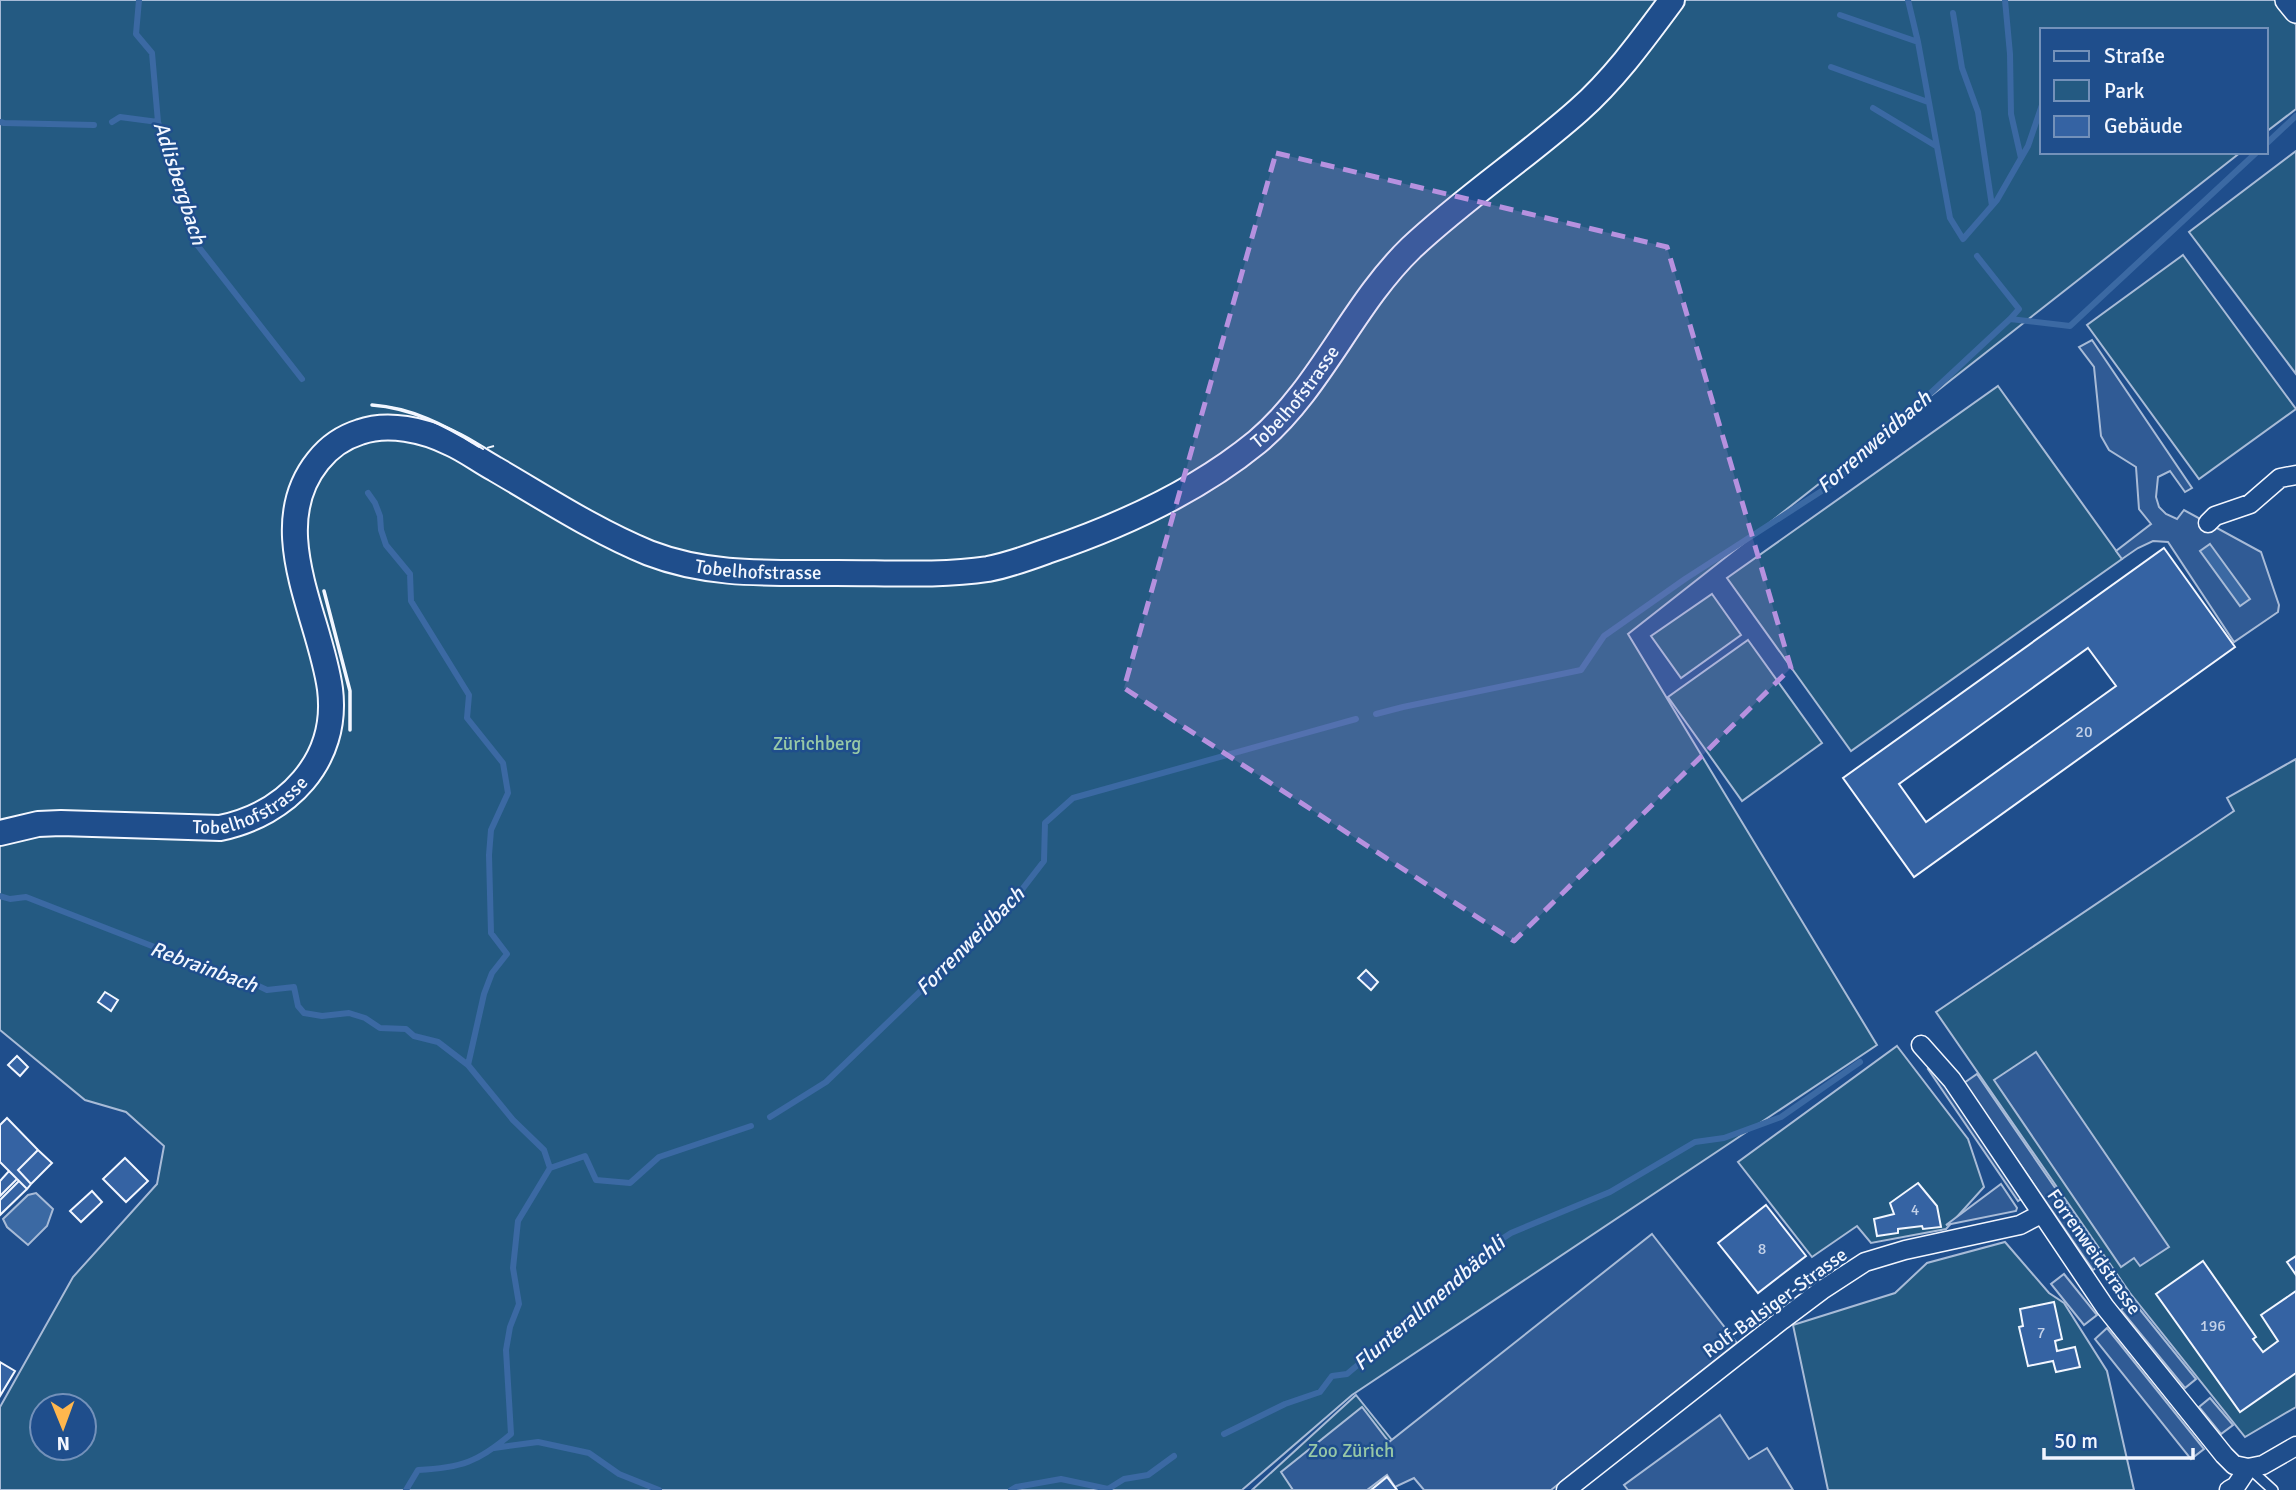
<svg xmlns="http://www.w3.org/2000/svg" width="2296" height="1490" font-family="Signika,sans-serif">
<style>
.green{fill:#245a82;stroke:#a8bbd7;stroke-width:2;fill-rule:evenodd}
.parking{fill:#305b95;stroke:#a8bbd7;stroke-width:2}
.water{fill:#3b69a3;stroke:#a8bbd7;stroke-width:2}
.lines{fill:none;stroke-linecap:round;stroke-linejoin:round}
.stream{stroke:#3b69a3;stroke-width:6}
.building{fill:#3563a3;stroke:#f2f6ff;stroke-width:2;fill-rule:evenodd}
.service-casing{stroke:#f2f6ff;stroke-width:12}
.minor-casing{stroke:#f2f6ff;stroke-width:21}
.tertiary-casing{stroke:#f2f6ff;stroke-width:26}
.secondary-casing{stroke:#f2f6ff;stroke-width:28}
.service{stroke:#1f4e8c;stroke-width:9}
.minor{stroke:#1f4e8c;stroke-width:18}
.tertiary{stroke:#1f4e8c;stroke-width:23}
.secondary{stroke:#1f4e8c;stroke-width:24}
.fence{stroke:#f2f6ff;stroke-width:2;stroke-dasharray:9 3.5;stroke-linecap:butt}
.wall{stroke:#f2f6ff;stroke-width:3.5}
.marked{fill:#b691df;fill-opacity:0.2;stroke:#b691df;stroke-width:5;stroke-dasharray:14 9;stroke-linejoin:round}
.labels{text-anchor:middle;dominant-baseline:central;stroke-width:5;stroke-linejoin:round;paint-order:stroke}
.number-label{font-size:16px;fill:#c3d1e8}
.street-label{font-size:19px;fill:#f2f6ff;stroke:#1f4e8c}
.park-label{font-size:19px;fill:#97c8a6;stroke:#1f4e8c}
.water-label{font-size:21px;font-style:italic;fill:#f2f6ff;stroke:#1f4e8c}
</style>
<rect width="100%" height="100%" fill="#1f4e8c"/>
<path class="green" d="M0,0H2276L2296,25V109L2266,132V30H2042V152H2241L1628,634L1877,1045L1352,1395L1242,1490H0V1407L73,1277L157,1184L164,1146L126,1112L85,1100L0,1030ZM42,1406H84V1448H42Z
M2296,151V374L2189,232Z
M2183,255L2296,409L2199,479L2087,325Z
M1998,386L2122,559L1851,751L1727,578Z
M1712,594L1741,635L1681,678L1651,636Z
M1748,640L1822,743L1742,801L1668,697Z
M2296,759V1407L2245,1437L2130,1293L1936,1012L2234,811L2227,798Z
M1897,1046L1968,1139L1984,1187L1946,1229L1871,1243L1857,1226L1812,1257L1738,1162Z
M2005,1242L2049,1293L2064,1303L2107,1371L2134,1490H1828L1793,1325L1895,1293L1927,1263Z
M1356,1395L1416,1470L1395,1487L1397,1490H1252Z"/>
<path class="parking" d="M2092,340L2192,488L2185,492L2170,471L2158,477L2156,497L2159,507L2166,514L2177,519L2184,510L2261,552L2279,605L2278,612L2234,642L2168,542L2153,541L2138,548L2122,559L2116,551L2151,524L2139,509L2136,467L2109,450L2101,436L2094,367L2079,347Z
M2036,1052L2169,1247L2140,1266L2134,1258L2121,1267L1994,1080Z
M1934,1065L2024,1197L2018,1201L1928,1069Z
M1977,1074L2106,1262L2093,1270L1964,1083Z
M2001,1184L2017,1208L2016,1211L1946,1225Z
M1652,1234L1737,1343L1551,1490H1424L1414,1478L1395,1487L1387,1475L1367,1490H1293L1281,1472L1362,1407L1389,1442Z
M2064,1274L2097,1315L2084,1325L2051,1284Z
M2133,1301L2196,1379L2185,1388L2121,1310Z
M2107,1328L2204,1449L2191,1459L2095,1339Z
M2210,1398L2233,1425L2221,1434L2199,1407Z
M1720,1415L1749,1459L1767,1448L1793,1490H1628L1624,1485Z"/>
<path class="water" d="M2210,544L2250,599L2240,606L2200,551Z
M36,1193L53,1209L47,1226L28,1245L7,1227L3,1219L28,1195Z"/>
<g class="lines">
<path class="stream" d="M139,0L136,34L152,53L158,122L198,246L302,379
M1908,0L1918,42L1950,218L1963,239L1997,200L2028,146L2042,105
M2005,0L2010,54L2011,114L2021,158
M1953,13L1962,68L1978,112L1992,206
M1840,15L1918,42
M1831,67L1928,102
M1873,108L1936,146
M0,122L4,123L94,125
M112,122L120,117L158,122
M2266,144L2296,116
M1977,256L2019,309L2010,319
M368,493L375,503L380,516L381,530L386,545L410,574L411,601L469,695L467,718L503,763L508,793L491,830L489,855L491,933L507,954L492,973L484,994L468,1065
M1376,714L1403,707L1581,670L1604,636L1685,579L1834,483L2010,319L2070,326L2257,152
M0,896L10,899L26,897L170,953L215,974L244,979L267,990L294,987L298,1006L304,1013L322,1016L349,1013L365,1018L380,1028L406,1029L414,1036L438,1042L468,1065L513,1120L544,1150L550,1168L518,1221L513,1268L519,1304L510,1327L506,1350L511,1434C478,1462 461,1468 418,1470L406,1490
M770,1117L826,1082L1010,905L1044,861L1045,823L1073,798L1356,719
M550,1168L585,1156L596,1180L630,1183L659,1157L751,1126
M1224,1434L1285,1404L1320,1392L1332,1376L1347,1374L1472,1269L1488,1248L1511,1233L1610,1192L1695,1142L1724,1138L1781,1117L1860,1062
M494,1448L538,1442L589,1453L619,1474L659,1490
M1011,1490L1016,1487L1061,1479L1108,1489L1124,1479L1148,1475L1174,1456"/>
</g>
<path class="building" d="M2164,548L2235,647L1914,877L1843,778ZM2088,648L2116,686L1926,822L1899,784Z
M1366,970L1378,982L1371,990L1358,978Z
M105,992L118,1000L111,1011L98,1002Z
M17,1056L28,1067L20,1076L8,1065Z
M7,1118L38,1150L18,1170L31,1184L27,1189L0,1162V1125Z
M38,1150L52,1163L31,1184L18,1170Z
M125,1158L148,1181L126,1202L103,1179Z
M9,1171L17,1179L0,1196V1181Z
M19,1181L27,1189L0,1215V1200Z
M1918,1183L1937,1206L1941,1227L1923,1229L1922,1226L1898,1229V1233L1877,1236L1874,1219L1894,1214L1890,1203Z
M92,1191L102,1202L81,1222L70,1211Z
M1766,1205L1806,1256L1758,1293L1718,1243Z
M2296,1256V1275L2287,1262Z
M2203,1261L2256,1337L2253,1339L2263,1352L2278,1341L2261,1315L2296,1291V1373L2240,1412L2156,1294Z
M2054,1302L2062,1339L2055,1341L2057,1351L2075,1347L2080,1367L2056,1372L2053,1361L2028,1366L2019,1327L2023,1326L2020,1309Z
M0,1362L15,1371L0,1396Z
M1387,1477L1397,1490H1371Z"/>
<g class="lines">
<g class="service-casing">
<path id="service" d="M2250,1469L2273,1490"/>
</g>
<g class="minor-casing">
<path id="minor" d="M2208,523L2215,516L2250,504L2280,478L2296,475
M1921,1045L1952,1080L2105,1307L2224,1455L2234,1465L2248,1468
M1566,1490L1782,1320L1822,1290L1865,1262L1905,1250L2020,1225L2041,1214
M2229,1490L2236,1486L2248,1468L2263,1465L2296,1446"/>
</g>
<g class="tertiary-casing">
<path id="tertiary" d="M2287,0L2296,11"/>
</g>
<g class="secondary-casing">
<g id="secondary">
<path id="s1" d="M0,833L38,824L61,823L220,828C287,814 339,761 330,689C320,616 264,528 318,461C329,447 344,437 360,432C388,422 424,430 450,443C466,450 480,461 495,469C545,498 595,531 649,553C706,575 763,573 822,573C876,572 935,577 988,569C1008,565 1028,558 1047,551C1121,526 1196,492 1257,442C1321,388 1352,305 1411,248C1464,198 1525,158 1579,110C1615,78 1643,39 1672,0"/>
</g>
</g>
<use href="#service" class="service"/>
<use href="#minor" class="minor"/>
<use href="#tertiary" class="tertiary"/>
<use href="#secondary" class="secondary"/>
<path class="fence" d="M372,405C414,408 448,427 483,449L494,446"/>
<path class="wall" d="M372,405C412,408 445,425 479,446
M324,591L350,691V730"/>
</g>
<path class="marked" d="M1276,153L1667,247L1791,668L1514,941L1124,688Z"/>
<g class="labels">
<g class="number-label">
<text x="2084" y="732">20</text>
<text x="1915" y="1210">4</text>
<text x="1762" y="1249">8</text>
<text x="2213" y="1326">196</text>
<text x="2041" y="1333">7</text>
</g>
<g class="street-label">
<text stroke="none"><textPath href="#s1" startOffset="1727">Tobelhofstrasse</textPath></text>
<text stroke="none"><textPath href="#s1" startOffset="1138">Tobelhofstrasse</textPath></text>
<text stroke="none"><textPath href="#s1" startOffset="257">Tobelhofstrasse</textPath></text>
<text transform="translate(2094 1252) rotate(55)">Forrenweidstrasse</text>
<text transform="translate(1775 1303) rotate(-36)">Rolf-Balsiger-Strasse</text>
</g>
<g class="park-label">
<text x="817" y="744">Zürichberg</text>
<text x="1351" y="1451">Zoo Zürich</text>
</g>
<g class="water-label">
<text transform="translate(180 183) rotate(72)">Adlisbergbach</text>
<text transform="translate(1874 442) rotate(-41)">Forrenweidbach</text>
<text transform="translate(970 941) rotate(-45)">Forrenweidbach</text>
<text transform="translate(204 967) rotate(20)">Rebrainbach</text>
<text transform="translate(1429 1303) rotate(-41)">Flunterallmendbächli</text>
</g>
</g>
<rect x="2040" y="28" width="228" height="126" fill="#1f4e8c" stroke="#7391ba" stroke-width="2"/>
<rect x="2054" y="51" width="35" height="10" fill="#1f4e8c" stroke="#7391ba" stroke-width="2"/>
<text x="2104" y="63" font-size="21" fill="#f2f6ff">Straße</text>
<rect x="2054" y="80" width="35" height="21" fill="#245a82" stroke="#7391ba" stroke-width="2"/>
<text x="2104" y="98" font-size="21" fill="#f2f6ff">Park</text>
<rect x="2054" y="116" width="35" height="21" fill="#3563a3" stroke="#7391ba" stroke-width="2"/>
<text x="2104" y="133" font-size="21" fill="#f2f6ff">Gebäude</text>
<g transform="translate(63 1427) rotate(179)"><circle r="33" fill="#1f4e8c" stroke="#7391ba" stroke-width="2"/>
<path d="M0-5L12 26L0 18L-12 26Z" fill="#ffb74d"/>
<text y="-10" font-size="19" font-weight="bold" text-anchor="middle" fill="#f2f6ff">N</text>
</g>
<path d="M2044 1448v10h149v-10" fill="none" stroke="#f2f6ff" stroke-width="3.5"/>
<text x="2054" y="1448" font-size="21" fill="#f2f6ff" stroke="#1f4e8c" stroke-width="5" paint-order="stroke">50 m</text>
</svg>
